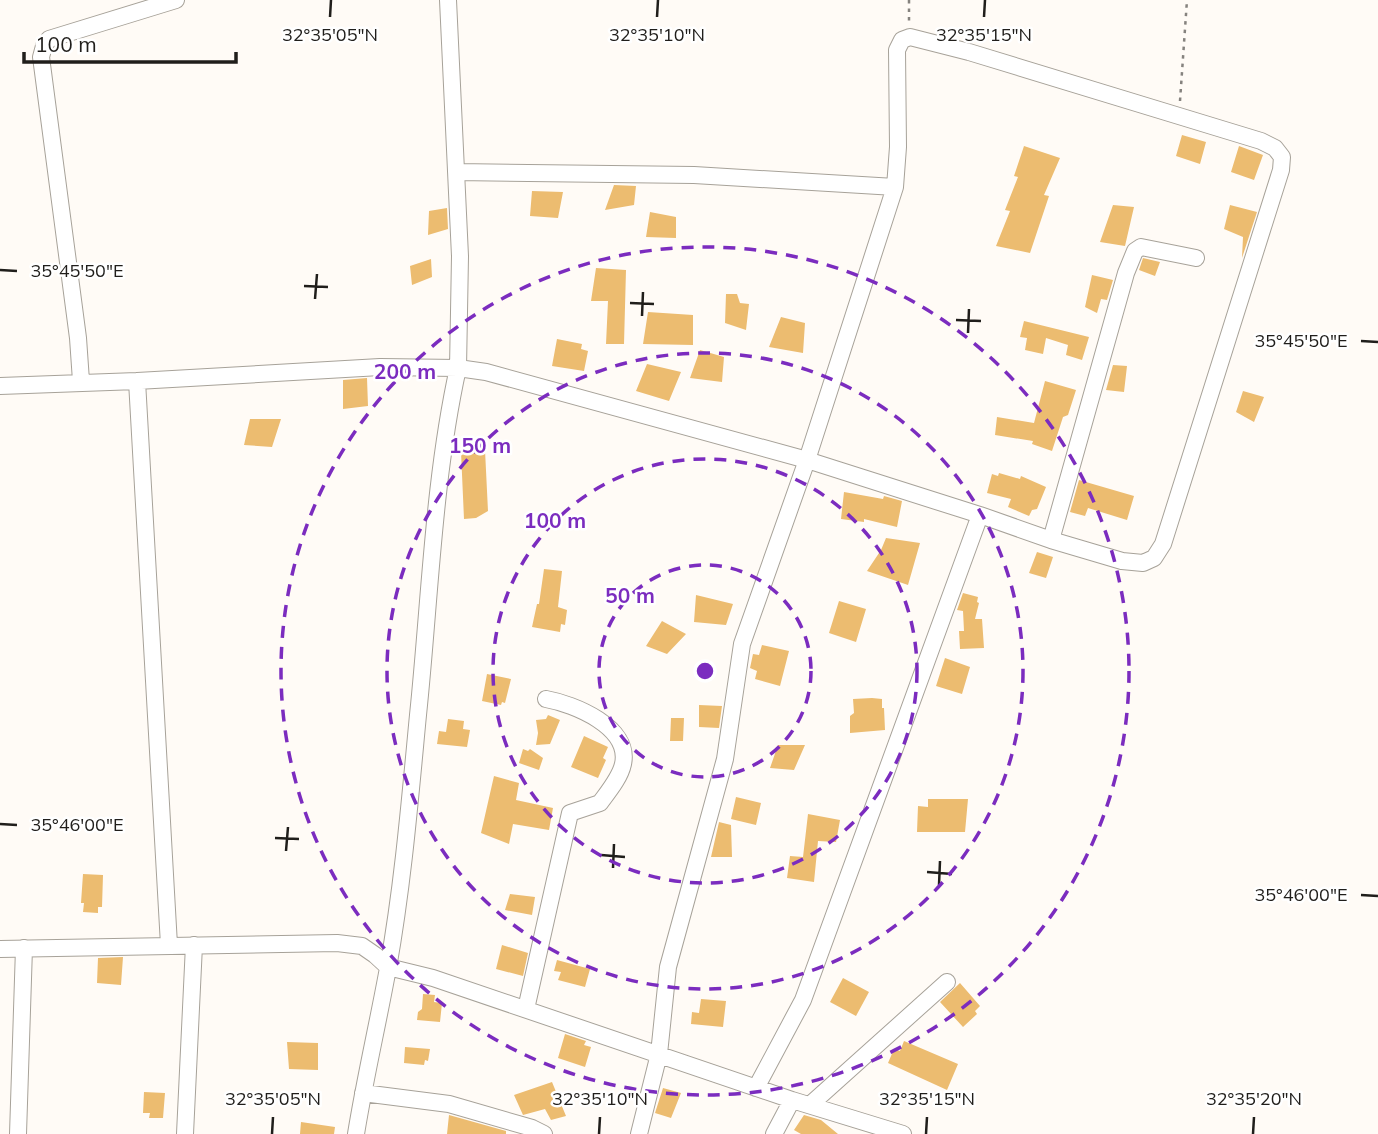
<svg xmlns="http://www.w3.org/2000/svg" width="1378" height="1134" font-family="Mulish,sans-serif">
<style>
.building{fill:#ecbc70}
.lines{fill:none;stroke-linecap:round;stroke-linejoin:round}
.street-casing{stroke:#a7a299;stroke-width:18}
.path{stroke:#85827e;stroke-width:2.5;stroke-dasharray:3.5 5;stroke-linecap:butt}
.street{stroke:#fff;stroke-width:16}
.ticks{fill:none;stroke:#201e1b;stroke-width:2.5}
.ring{fill:none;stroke:#7b2cbf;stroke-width:3.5;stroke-dasharray:12 9}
.ticks-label{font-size:18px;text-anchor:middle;fill:#201e1b;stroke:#fff;stroke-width:5;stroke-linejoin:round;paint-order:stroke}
.centre{fill:#7b2cbf;stroke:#fff;stroke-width:3.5}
.ring-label{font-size:21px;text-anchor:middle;font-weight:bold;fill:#7b2cbf;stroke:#fff;stroke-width:5;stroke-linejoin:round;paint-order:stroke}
</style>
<rect width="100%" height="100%" fill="#fffbf6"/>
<path class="building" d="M1182,135L1206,142L1200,164L1176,156Z
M1024,146L1060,158L1044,195L1049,196L1030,253L996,246L1010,211L1005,210L1018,177L1014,176Z
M1239,146L1263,155L1254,180L1231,172Z
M614,185L636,186L634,205L605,210Z
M532,191L563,192L558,218L530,216Z
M1113,205L1134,207L1125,246L1100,242Z
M1230,205L1257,212L1242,258L1243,237L1224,229Z
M447,208L448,229L428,235L429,211Z
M650,212L676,217V238L646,237Z
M1143,258L1160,262L1155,276L1139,270Z
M431,259L432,277L412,285L410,266Z
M596,268L626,270L624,344H606L608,301H591Z
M1092,275L1113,280L1107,300L1101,299L1097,313L1085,307Z
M726,294H737L740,303L749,304L746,330L725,323Z
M648,312L693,315V345L643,344Z
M781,317L805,323L803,353L769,347Z
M1024,321L1089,337L1082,360L1066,355L1068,345L1046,338L1043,354L1025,350L1027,338L1020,337Z
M557,339L582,344L581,349L588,351L584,371L552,366Z
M700,350L724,357L722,382L690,378Z
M647,364L681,372L669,401L636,391Z
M1113,365L1127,366L1124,392L1106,390Z
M367,378L368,406L343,409V380Z
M1045,381L1076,390L1068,415L1063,417L1052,451L1032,444L1033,441L995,435L997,417L1034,423Z
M1243,391L1264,397L1254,422L1236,412Z
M250,419H281L272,447L244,445Z
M485,450L488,511L476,518L464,519L461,452Z
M999,473L1020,479L1021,476L1046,487L1037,509L1032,510L1029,516L1008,507L1011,499L987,493L992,474L998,476Z
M1079,480L1134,496L1127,520L1088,508L1085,516L1070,512Z
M844,492L883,499L884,496L902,501L897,527L864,519V522L841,519Z
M886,538L920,543L908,585L867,571L881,550Z
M1037,552L1053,557L1046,578L1029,573Z
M544,569L562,571L558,607L567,610L565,625L561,624L560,632L532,627L537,604H539Z
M963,593L978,597L977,602L979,603L975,619H982L984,648L960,649L959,631H964L963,611L957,610Z
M696,595L733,604L726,625L694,622Z
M839,601L866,609L856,642L829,633Z
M662,621L686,634L667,654L646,646Z
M762,645L789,651L780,686L755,679L757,671L750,668L753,654L759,655Z
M945,658L970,667L962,694L936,686Z
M487,674L511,679L505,703L502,702L501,705L482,701Z
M872,698L882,699V708H884L885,730L850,733V716L854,713L853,699Z
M699,705L722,706L719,728L699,727Z
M548,715L560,720L550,744L536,745L538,733L536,720L546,719Z
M671,718H684L683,741H670Z
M448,719L464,721L463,729L470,730L467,747L437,744L439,731L446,732Z
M584,736L608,747L603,758L606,760L598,778L571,767Z
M778,745H805L794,770L770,768Z
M523,749L528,751L530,749L543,758L539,770L519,763Z
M494,776L519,783L516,800L553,808L549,830L513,824L509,844L481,833Z
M736,797L761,803L756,825L731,819Z
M928,799H968L965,832H917L918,806L928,807Z
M808,814L840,820L836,842L818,841L814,882L787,878L790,856L803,857Z
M719,822L731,825L732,857H711Z
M83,874L103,875L102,907H98V913L83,912L84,903H81Z
M510,894L535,897L532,915L505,910Z
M502,945L528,953L523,976L496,969Z
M123,957L121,985L97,983L98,958Z
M557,960L590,969L585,987L558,980L561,972L554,971Z
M843,978L869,992L856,1016L830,1002Z
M960,983L980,1006L975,1011L977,1014L963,1027L940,1002Z
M423,994L435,995L434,1002L442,1003L440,1022L417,1020L418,1012L422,1009Z
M701,999L726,1001L723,1027L691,1024L692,1012L699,1013Z
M565,1034L586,1041L584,1045L591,1047L585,1067L558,1058Z
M904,1041L958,1064L947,1090L888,1063L894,1049L900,1051Z
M287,1042L318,1043V1070L289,1069Z
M405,1047L430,1049L428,1061L425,1060L424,1065L404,1063Z
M552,1082L566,1116L551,1120L545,1109L523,1115L514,1095Z
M663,1088L681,1093L671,1118L655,1113Z
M144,1092L165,1093L163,1118H149L150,1113H143Z
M449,1115L506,1131V1134H447Z
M804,1115L821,1120L838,1134H801L794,1130Z
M301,1122L335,1127L334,1134H300Z"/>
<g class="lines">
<g class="street-casing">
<path id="street" d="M456,172L694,175L895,187
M81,381L78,338L41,57L44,46L49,39L176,0
M137,381L169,945
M0,386L137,381L380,367L458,368L460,256L448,0
M1051,540L1126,273L1135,251L1141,247L1196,258
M0,949L337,943L362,946L375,955L388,967L433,978L792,1100L903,1134
M526,1009L570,813L600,803C608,792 620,778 623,764C631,727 574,704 546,699
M756,1088L803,1000L980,515
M363,1093L449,1104L532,1128L544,1134
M811,1104L947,982
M18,1134L24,948
M185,1134L194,945
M356,1134C365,1078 378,1023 388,968C403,884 410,799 418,715C430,600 433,482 458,368L486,372L807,460L980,515L1051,540L1122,561L1143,563L1154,558L1163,544L1281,170L1282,157L1275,148L1261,141L969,52L910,37L902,40L897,50L898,147L895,187L807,460L742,644L725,759L668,967L659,1054L639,1134
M774,1134L792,1100"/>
</g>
<path class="path" d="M909,0V23
M1180,101L1187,0"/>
<use href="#street" class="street"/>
</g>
<path class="ticks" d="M330,17L331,0M657,17L658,0M984,17L985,0M0,270L17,271M304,286L328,287M315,299L317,274M630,303L654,304M642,316L643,292M956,320L981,321M968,333L969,309M1361,341L1378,342M0,824L17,825M275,838L299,839M286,851L288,827M601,855L625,857M613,868L614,844M927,872L952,874M939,885L940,861M1361,895L1378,896M272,1134L273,1117M599,1134L600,1117M926,1134L927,1117M1253,1134L1254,1117"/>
<g class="ring">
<circle cx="705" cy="671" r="106"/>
<circle cx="705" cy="671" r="212"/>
<circle cx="705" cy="671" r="318"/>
<circle cx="705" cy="671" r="424"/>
</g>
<g class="ticks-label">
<text x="330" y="41">32°35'05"N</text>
<text x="657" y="41">32°35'10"N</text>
<text x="984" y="41">32°35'15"N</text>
<text x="77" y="277">35°45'50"E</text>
<text x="1301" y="347">35°45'50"E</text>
<text x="77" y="831">35°46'00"E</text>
<text x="1301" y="901">35°46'00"E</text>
<text x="273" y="1105">32°35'05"N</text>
<text x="600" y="1105">32°35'10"N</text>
<text x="927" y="1105">32°35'15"N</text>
<text x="1254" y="1105">32°35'20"N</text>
</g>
<circle cx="705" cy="671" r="10" class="centre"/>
<g class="ring-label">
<text x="405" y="379">200 m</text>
<text x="480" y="453">150 m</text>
<text x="555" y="528">100 m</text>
<text x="630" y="603">50 m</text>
</g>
<path d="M24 52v10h212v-10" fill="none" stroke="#201e1b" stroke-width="3.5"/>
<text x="35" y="52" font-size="21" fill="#201e1b" stroke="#ffffff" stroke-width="5" paint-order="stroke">100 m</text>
</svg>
